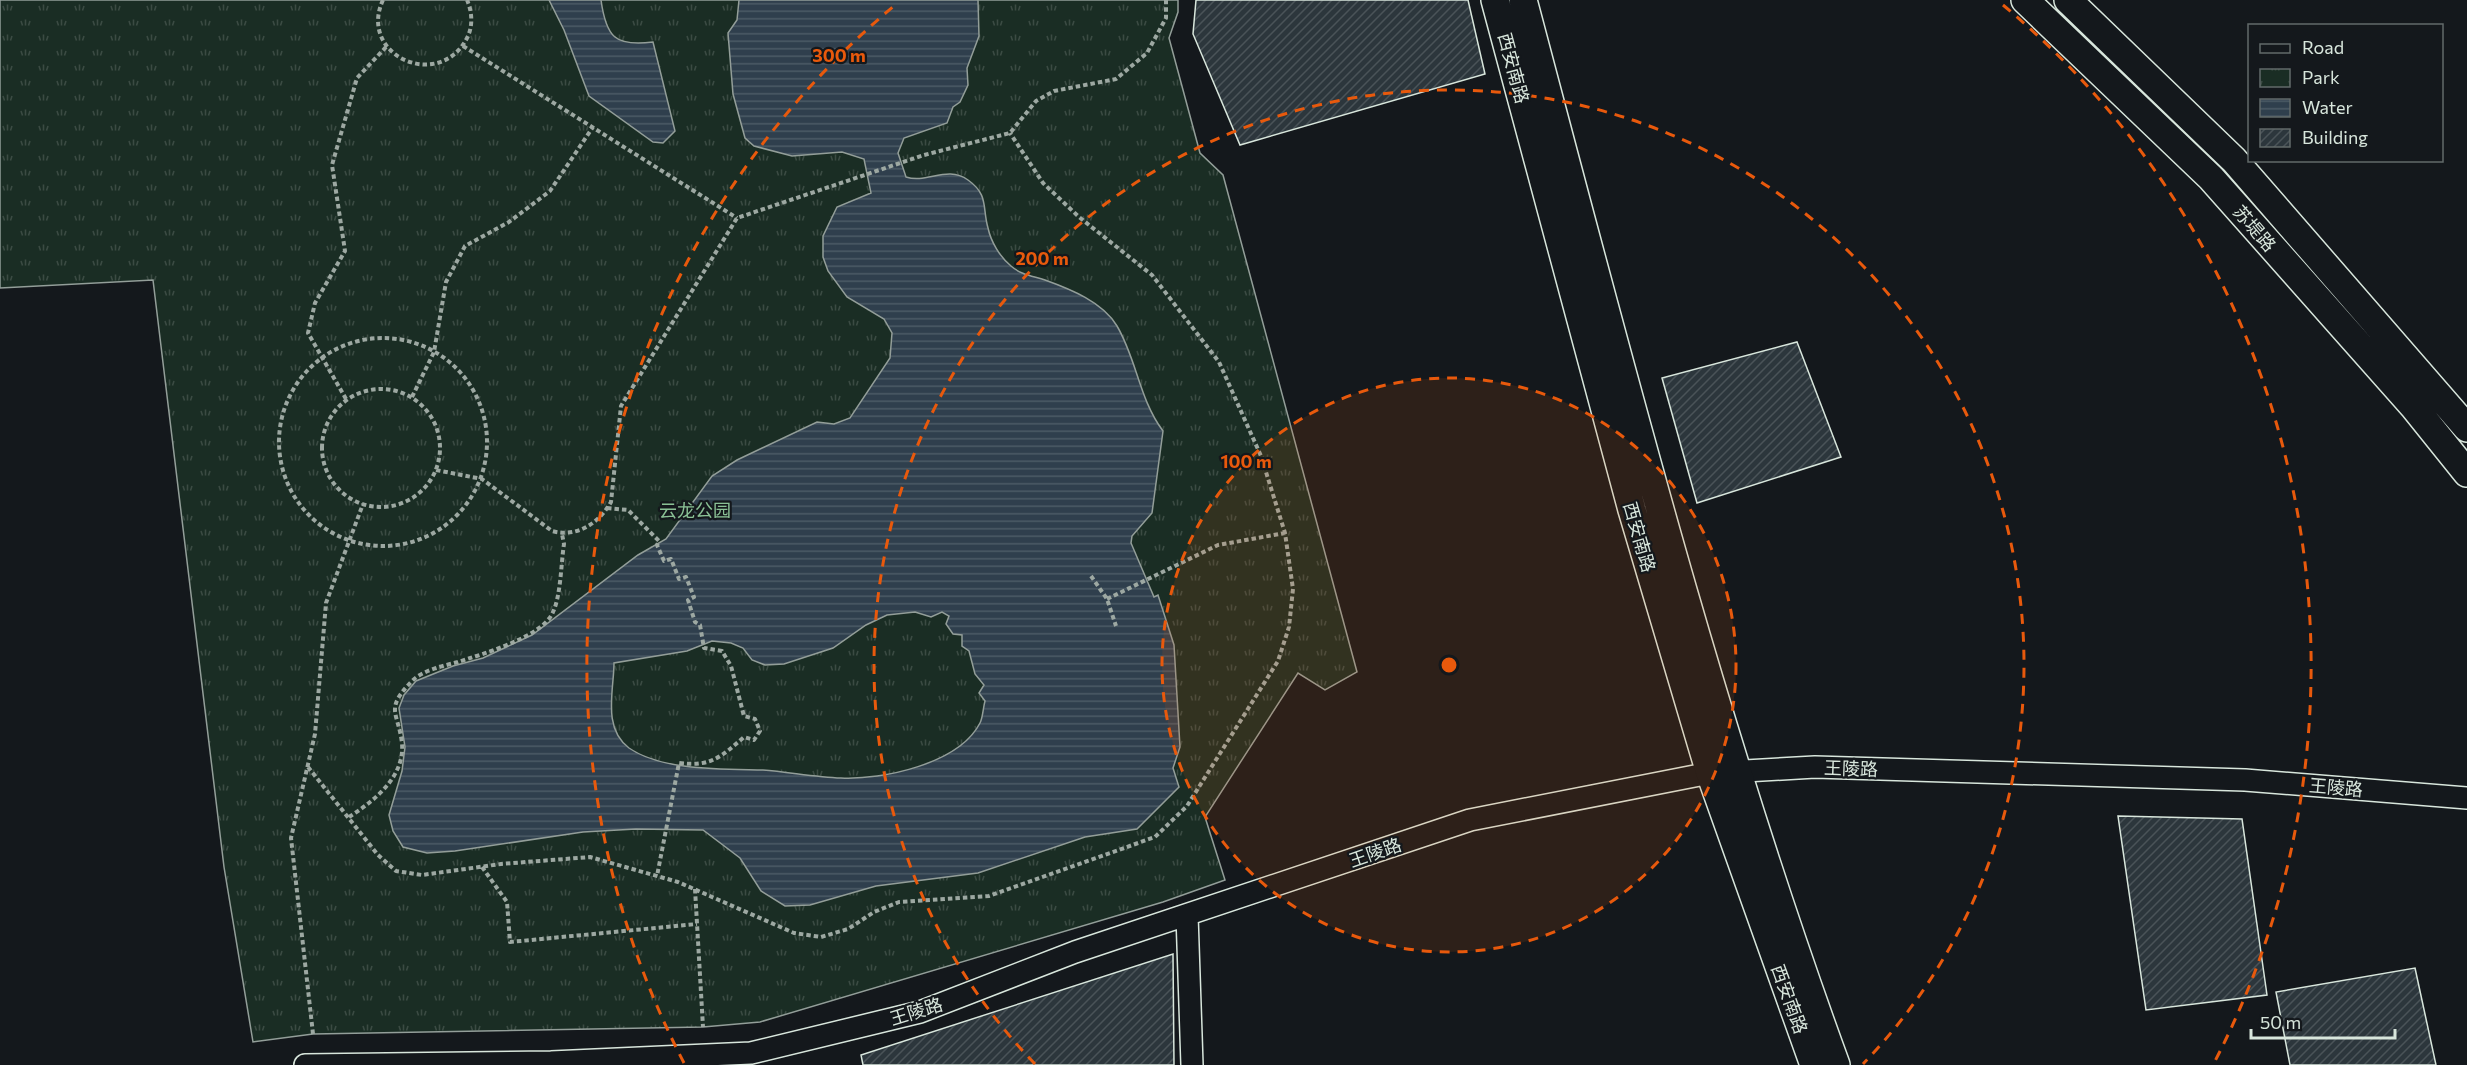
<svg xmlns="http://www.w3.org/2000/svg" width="2467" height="1065" font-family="Commissioner,'Noto Sans SC',sans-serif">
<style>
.park{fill:url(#park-tufts);stroke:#939e99;stroke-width:1.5}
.water{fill:url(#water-rules);stroke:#939e99;stroke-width:1.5;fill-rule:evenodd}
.building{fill:url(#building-hatch);stroke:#d8e6dc;stroke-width:1.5}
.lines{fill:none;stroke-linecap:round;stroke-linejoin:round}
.minor-casing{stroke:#d8e6dc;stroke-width:24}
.major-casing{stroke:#d8e6dc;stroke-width:30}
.path{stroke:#9da8a2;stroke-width:4;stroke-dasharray:4.5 3;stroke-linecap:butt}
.minor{stroke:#14181c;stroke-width:21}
.major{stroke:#14181c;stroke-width:27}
.ring{fill:none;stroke:#e8590c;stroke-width:3;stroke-dasharray:10 8}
.labels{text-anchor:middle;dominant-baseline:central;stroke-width:4.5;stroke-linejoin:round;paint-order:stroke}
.street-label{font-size:18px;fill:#d8e6dc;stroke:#14181c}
.park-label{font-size:18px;fill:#8ac095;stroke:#14181c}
.centre{fill:#e8590c;stroke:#14181c;stroke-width:3}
.ring-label{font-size:18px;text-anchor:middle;font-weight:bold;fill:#e8590c;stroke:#14181c;stroke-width:4.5;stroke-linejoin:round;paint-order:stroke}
</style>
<defs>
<pattern id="park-tufts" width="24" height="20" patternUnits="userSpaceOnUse" patternTransform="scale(1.5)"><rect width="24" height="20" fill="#1a2d24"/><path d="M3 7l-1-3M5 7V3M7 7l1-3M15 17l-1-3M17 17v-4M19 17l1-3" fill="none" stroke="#3b4b43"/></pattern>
<pattern id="water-rules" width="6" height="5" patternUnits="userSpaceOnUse" patternTransform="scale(1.5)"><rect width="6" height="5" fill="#2f3f4d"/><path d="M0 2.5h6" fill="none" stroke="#4c5b66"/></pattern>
<pattern id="building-hatch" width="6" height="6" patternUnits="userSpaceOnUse" patternTransform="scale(1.5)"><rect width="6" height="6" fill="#2c363c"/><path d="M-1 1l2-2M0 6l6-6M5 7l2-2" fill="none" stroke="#4a5358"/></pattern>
</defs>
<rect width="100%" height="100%" fill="#14181c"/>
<path class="park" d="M0,0H1178V12L1169,38L1200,153L1223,175L1357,672L1325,690L1298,673L1205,817L1225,880L1163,902L760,1022L703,1027L313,1034L253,1042L224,867L153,280L0,288Z"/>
<path class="water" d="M549,0H601C606,37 615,47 653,42L675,131L663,143L653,142L589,96L564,30Z
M739,0H978L979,36L967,68L968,85L960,102L953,107L947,123L904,138L898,153L906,177C927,184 947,165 968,180C989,195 982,207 988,228C991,242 1000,257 1011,266C1021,275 1033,276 1045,280C1070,289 1103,302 1117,326C1137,360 1139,399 1163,431L1152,513L1132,536L1131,543L1154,597L1158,595L1174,645L1180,747L1173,768L1179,787L1137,829L1085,837L978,873L876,886L810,905L785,906L761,891L740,858L703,830L636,829L583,832L455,851L427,853L403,847L393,831L389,815L402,771L405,747L399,708L404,695L416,681L453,666L483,658L532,635L638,555L666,539L712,476L737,460L817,422L834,424L850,418L890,358L892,333L884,319L847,297L828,271L823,257V236L837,207L871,193L864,159L842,152L792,156L754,146L745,138L733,94L728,33L737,20ZM915,612L931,617L942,612L949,616L946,624L953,634L962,635V646L969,651L975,674L984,685L979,693L985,701C983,708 983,717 980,723C959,764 882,780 841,778C815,777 789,772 763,770C725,769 662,771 629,748C602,728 614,690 614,663L687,651L712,641L731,643L743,648L752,660L765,665L784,664L833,648L866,625L887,615Z"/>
<path class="building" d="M1196,0H1468L1485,74L1240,145L1193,34Z
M1797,342L1841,457L1697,503L1662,378Z
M2118,816L2242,819L2267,995L2146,1010Z
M1173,954L1174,1065H863L861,1055Z
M2415,968L2436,1065H2290L2276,992Z"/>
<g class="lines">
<g class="minor-casing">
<path id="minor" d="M1187,915L1192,1065
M305,1065L551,1062L751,1053L920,1012L1075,952L1470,820L1710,773L1815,767L2245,780L2467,798"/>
</g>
<g class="major-casing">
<path id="major" d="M1495,0L1632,510L1710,773L1814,1065
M1523,0C1618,358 1709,717 1836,1065
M2025,0L2211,178L2414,407L2467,473
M2068,0L2234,160L2467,428"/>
</g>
<path class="path" d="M383,0C357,56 441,93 468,36C473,25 472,11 467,0
M463,46L737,218
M279 442a104 104 0 1 1 208 0a104 104 0 1 1-208 0Z
M322 448a59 59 0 1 1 118 0a59 59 0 1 1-118 0Z
M412,397L434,352L446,282L465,246L509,222L550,191L593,127
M346,399L308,333L315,303L345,251L332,165L357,78L387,46
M436,470L482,479L552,531C577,538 599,523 611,502L621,406L737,218L924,155L1010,133L1036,101L1054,91L1116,79L1147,53L1166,18V0
M607,508L628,510L659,541L657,545L664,561L671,559L679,579L686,577L694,597L688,600L695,622L700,625L704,648L722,651L731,666L744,716L755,719L760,731L754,740L744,737C721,757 711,767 679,763L657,876
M1091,576L1107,599L1116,626
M1107,599L1218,545L1285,533
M308,767L378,855L396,871L422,875L501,864L590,857L678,882L794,933L821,937L848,929L874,912L899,902L989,896L1155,837L1187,806L1278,661L1289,627L1293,589L1285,533L1261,456L1219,362L1152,275L1079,217L1043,183L1010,133
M349,817C374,801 405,777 402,743C398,711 384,710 412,681C423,670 443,666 458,662C482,654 543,637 553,612C561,595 561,563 564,544L562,534
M482,867L507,902L510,942L697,924
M695,889L703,1027
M313,1034L291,838L315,734L326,603L363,504"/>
<use href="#minor" class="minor"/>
<use href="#major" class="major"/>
</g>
<circle cx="1449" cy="665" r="287" fill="#e8590c" fill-opacity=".12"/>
<g class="ring">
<circle cx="1449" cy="665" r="287"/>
<path d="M1035 1064A575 575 0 1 1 1863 1064"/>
<path d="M684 1063A862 862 0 0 1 895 5M2003 5A862 862 0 0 1 2214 1063"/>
</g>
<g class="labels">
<g class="street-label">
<text transform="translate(1514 68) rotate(75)">西安南路</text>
<text transform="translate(2255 228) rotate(49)">苏堤路</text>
<text transform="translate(1640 537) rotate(74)">西安南路</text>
<text transform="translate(1851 768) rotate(2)">王陵路</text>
<text transform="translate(2336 787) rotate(5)">王陵路</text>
<text transform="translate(1375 852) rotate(-19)">王陵路</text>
<text transform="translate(1790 999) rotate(70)">西安南路</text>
<text transform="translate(916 1011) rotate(-17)">王陵路</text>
</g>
<g class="park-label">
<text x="695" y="510">云龙公园</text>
</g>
</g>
<circle cx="1449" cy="665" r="9" class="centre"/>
<g class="ring-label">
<text x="839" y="62">300 m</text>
<text x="1042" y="265">200 m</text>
<text x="1246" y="468">100 m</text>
</g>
<rect x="2248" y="24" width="195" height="138" fill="#14181c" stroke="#626a69" stroke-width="1.5"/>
<rect x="2260" y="44" width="30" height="9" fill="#14181c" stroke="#626a69" stroke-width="1.5"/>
<text x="2302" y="54" font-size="18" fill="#d8e6dc">Road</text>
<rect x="2260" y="69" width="30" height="18" fill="url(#park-tufts)" stroke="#626a69" stroke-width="1.5"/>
<text x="2302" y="84" font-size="18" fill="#d8e6dc">Park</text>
<rect x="2260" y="99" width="30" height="18" fill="url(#water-rules)" stroke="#626a69" stroke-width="1.5"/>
<text x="2302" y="114" font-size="18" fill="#d8e6dc">Water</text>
<rect x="2260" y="129" width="30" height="18" fill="url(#building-hatch)" stroke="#626a69" stroke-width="1.5"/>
<text x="2302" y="144" font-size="18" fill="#d8e6dc">Building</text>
<path d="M2251 1029v9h144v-9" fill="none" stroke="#d8e6dc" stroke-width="3"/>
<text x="2260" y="1029" font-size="18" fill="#d8e6dc" stroke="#14181c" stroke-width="4.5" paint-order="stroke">50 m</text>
</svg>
